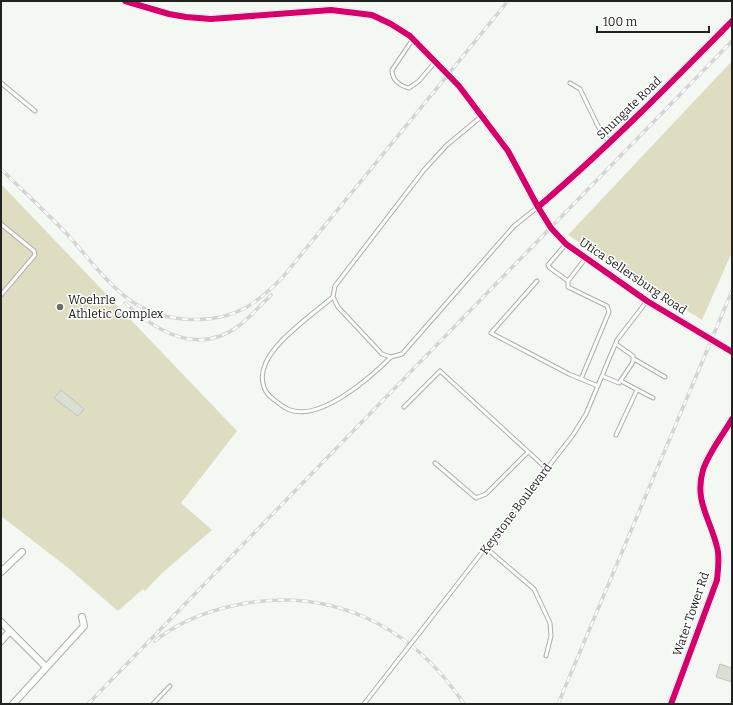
<svg xmlns="http://www.w3.org/2000/svg" width="733" height="705" font-family="Bitter,serif">
<style>
.green{fill:#dedcc1}
.building{fill:#dadfd4;stroke:#bfc1be}
.lines{fill:none;stroke-linecap:round;stroke-linejoin:round}
.lane-casing{stroke:#abaeaa;stroke-width:5}
.street-casing{stroke:#abaeaa;stroke-width:8}
.lane{stroke:#fdfefd;stroke-width:3}
.street{stroke:#fdfefd;stroke-width:6}
.rail-casing{stroke:#d3d4d3;stroke-width:3.5}
.rail{stroke:#fff;stroke-width:2;stroke-dasharray:6;stroke-linecap:butt}
.lane-bridge-casing{stroke:#abaeaa;stroke-width:5;stroke-linecap:butt}
.lane-bridge{stroke:#fdfefd;stroke-width:3}
.cycleway-casing{stroke:#fff;stroke-width:8}
.cycleway{stroke:#d6006c;stroke-width:6}
.poi-dot{fill:#6b6e6a;stroke:#fff;stroke-width:1.5}
.labels{text-anchor:middle;dominant-baseline:central;stroke-width:3;stroke-linejoin:round;paint-order:stroke}
.street-label{font-size:12px;fill:#212320;stroke:#fff}
.poi-label{font-size:12px;fill:#212320;stroke:#fff;text-anchor:start}
</style>
<rect width="100%" height="100%" fill="#f4f8f3"/>
<path class="green" d="M732,61V252L702,320L568,235Z
M1,184L237,431L181,503L212,530L161,574L145,591L143,589L118,611L67,567L1,516Z"/>
<path class="building" d="M61,390L84,409L78,416L54,398Z
M720,664L732,668V682L716,677Z"/>
<g class="lines">
<g class="lane-casing">
<path id="lane" d="M413,39L392,70C392,80 400,86 409,88L419,81L435,62
M1,83L35,111
M570,83L580,89L598,126L609,142
M482,116L447,145L424,170L335,286L333,297L338,307L382,354L391,357L402,354L514,226L538,207
M1,224L34,251L35,255L1,295
M566,244L548,265L550,268L568,281
M537,281L491,333L569,374L598,386
M333,297C314,313 273,342 265,365C260,376 262,391 272,398C277,402 284,408 290,410C321,421 370,378 391,357
M634,359L665,377
M602,376L619,383L633,362V356L616,344
M581,379L609,312L607,306L568,287V281L585,259
M621,381L653,398
M404,407L440,371L547,469
M616,435L637,390
M435,463L476,498L486,494L528,452
M486,548L534,589L550,623L551,636L546,656
M421,631L573,435L586,414L617,340L647,301
M153,704L170,686
M364,704L399,659"/>
</g>
<g class="street-casing">
<path id="street" d="M125,1L169,14L186,17L211,19L331,10L372,15L391,24L410,36L459,86L508,151L538,207L551,228L566,244L647,301L732,352
M538,207C606,149 669,85 732,21
M1,572L22,552
M1,622L46,667
M1,641L10,631
M13,704L84,626L82,617
M671,704L717,580C718,569 720,557 717,547C710,518 694,501 703,470C709,452 723,435 732,419"/>
</g>
<use href="#lane" class="lane"/>
<use href="#street" class="street"/>
<g class="rail-casing">
<path id="rail" d="M1,169C23,191 45,211 66,233C87,256 106,283 131,301C163,323 213,326 247,307C260,299 271,289 282,278L508,1
M125,303C158,333 199,356 240,325C251,316 261,305 271,295
M155,641C177,623 205,612 232,606C327,584 411,624 464,704
M88,704L732,41
M558,704L732,291"/>
</g>
<use href="#rail" class="rail"/>
<g class="lane-bridge-casing">
<path id="lane-bridge" d="M399,659L421,631"/>
</g>
<use href="#lane-bridge" class="lane-bridge"/>
<g class="cycleway-casing">
<path id="cycleway" d="M125,1L169,14L186,17L211,19L331,10L372,15L391,24L410,36L459,86L508,151L538,207L551,228L566,244L647,301L732,352
M538,207C606,149 669,85 732,21
M671,704L717,580C718,569 720,557 717,547C710,518 694,501 703,470C709,452 723,435 732,419"/>
</g>
<use href="#cycleway" class="cycleway"/>
</g>
<circle class="poi-dot" cx="60" cy="307" r="4"/>
<g class="labels">
<g class="street-label">
<text transform="translate(629 108) rotate(-44)">Shungate Road</text>
<text transform="translate(633 276) rotate(34)">Utica Sellersburg Road</text>
<text transform="translate(516 509) rotate(-53)">Keystone Boulevard</text>
<text transform="translate(691 614) rotate(-71)">Water Tower Rd</text>
</g>
<g class="poi-label">
<text x="68" y="300">Woehrle<tspan x="68" dy="14">Athletic Complex</tspan></text>
</g>
</g>
<rect width="733" height="705" fill="none" stroke="#212320" stroke-width="4"/>
<path d="M597 26v6h112v-6" fill="none" stroke="#212320" stroke-width="2"/>
<text x="603" y="26" font-size="12" fill="#212320" stroke="#ffffff" stroke-width="3" paint-order="stroke">100 m</text>
</svg>
